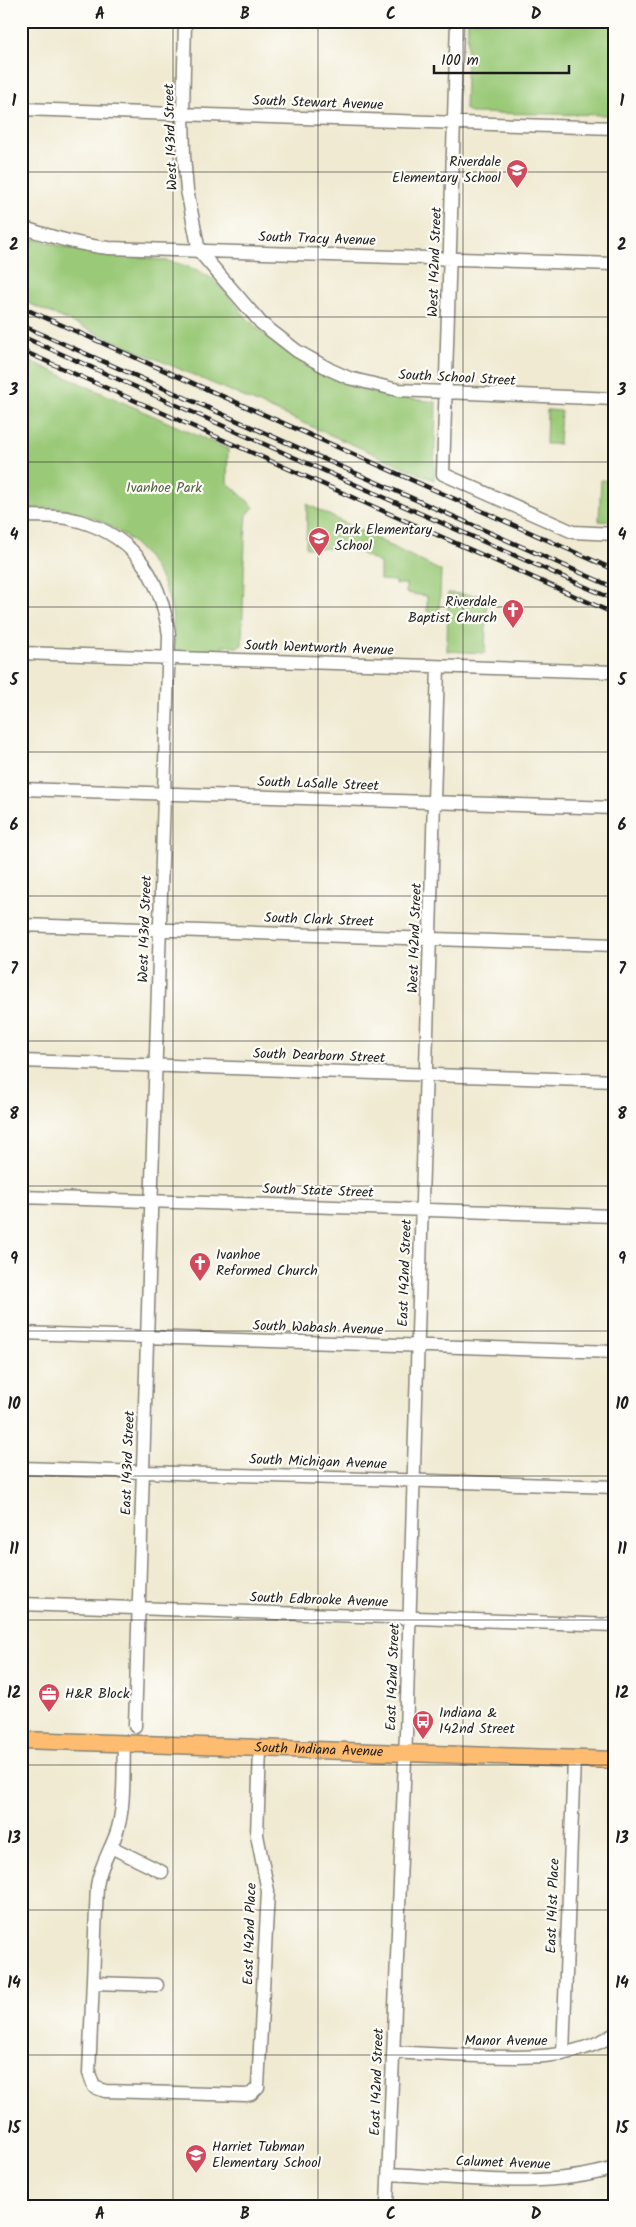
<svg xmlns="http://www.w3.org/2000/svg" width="636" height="2227" font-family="Kalam,sans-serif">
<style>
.green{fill:#9ac977;stroke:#5b724a}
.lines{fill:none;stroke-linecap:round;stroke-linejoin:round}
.minor-casing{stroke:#868377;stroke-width:15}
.major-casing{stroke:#868377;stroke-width:19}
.minor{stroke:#fff;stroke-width:12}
.major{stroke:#febc70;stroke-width:16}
.rail-casing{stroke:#1c1c1c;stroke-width:4.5}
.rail{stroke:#fdfcf7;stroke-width:2.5;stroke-dasharray:8;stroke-linecap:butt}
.grid{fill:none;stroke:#1c1c1c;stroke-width:1;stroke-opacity:0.55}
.labels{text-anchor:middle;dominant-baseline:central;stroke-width:4.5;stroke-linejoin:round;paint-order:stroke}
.street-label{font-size:14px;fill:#1c1c1c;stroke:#fdfcf7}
.poi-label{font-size:14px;fill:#1c1c1c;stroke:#fdfcf7;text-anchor:start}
.park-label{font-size:14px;fill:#4e6140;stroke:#fdfcf7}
.neatline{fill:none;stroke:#1c1c1c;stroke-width:2}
.grid-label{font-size:16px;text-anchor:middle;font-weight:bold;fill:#1c1c1c}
</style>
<rect width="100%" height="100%" fill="#fdfcf7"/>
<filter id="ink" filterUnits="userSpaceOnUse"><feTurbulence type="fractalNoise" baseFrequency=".02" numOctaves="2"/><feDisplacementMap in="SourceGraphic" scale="10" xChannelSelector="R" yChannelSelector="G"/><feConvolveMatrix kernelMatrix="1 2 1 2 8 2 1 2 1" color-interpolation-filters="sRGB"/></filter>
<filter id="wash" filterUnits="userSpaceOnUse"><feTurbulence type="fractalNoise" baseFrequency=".0096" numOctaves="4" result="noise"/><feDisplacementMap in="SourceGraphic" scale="20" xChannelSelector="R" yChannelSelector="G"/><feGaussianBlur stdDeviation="1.12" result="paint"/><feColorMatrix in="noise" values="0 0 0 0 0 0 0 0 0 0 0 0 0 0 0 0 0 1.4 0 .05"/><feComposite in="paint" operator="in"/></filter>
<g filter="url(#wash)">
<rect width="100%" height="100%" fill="#f0ead2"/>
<path class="green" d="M468,21H615V115L471,113L465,109Z
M21,235C50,243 77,251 106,254C138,258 169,257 199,271C221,280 237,310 255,326C313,380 360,394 436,402L434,480L21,300Z
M21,357L228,449L227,482L254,507L247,515L245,538L242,645L237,647L223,646L222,652L174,650C174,634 174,616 169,600C155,552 116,521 68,510C53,507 36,509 21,508Z
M547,410L561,411L559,444H546Z
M601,480L615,481V522L599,521Z
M307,504L441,571L439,616L427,611V596L406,593V584H395V581L380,580V563L353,549L306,548Z
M448,593L487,596L485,653L447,651Z"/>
</g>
<g filter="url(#ink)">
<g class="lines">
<g class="minor-casing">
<path id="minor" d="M185,21L183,114L184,157L187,190L199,251L261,323L297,351L331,370L349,378L398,390L615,399
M457,21L443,474L573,532L615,534
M21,109L615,128
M21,227C50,236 78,245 109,248L615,264
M21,516C36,516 52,516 67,518C131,531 160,573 169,635L135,1726
M21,653L615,672
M21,789L615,808
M21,925L615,945
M21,1061L615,1081
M21,1197L615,1216
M21,1333L615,1352
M21,1468L615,1487
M21,1604L615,1625
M124,1743C123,1771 125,1802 118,1828C112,1849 100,1864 97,1886L89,2073L94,2087L105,2091L246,2095L251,2094L258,2087L268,1891L257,1835L260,1749
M111,1847L162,1872
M94,1983L157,1985
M394,2052C422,2054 450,2055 478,2056C526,2058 572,2060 615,2034
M563,2054L574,1759
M389,2174C463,2177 542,2190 615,2168
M387,2206L406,1734L438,667"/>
</g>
<g class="major-casing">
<g id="major">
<path id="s1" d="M21,1740L615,1760"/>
</g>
</g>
<use href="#minor" class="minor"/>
<use href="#major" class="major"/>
<g class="rail-casing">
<path id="rail" d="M21,307L615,570
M21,325L615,588
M21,336L615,600
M21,350L615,614"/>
</g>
<use href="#rail" class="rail"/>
</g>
</g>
<path class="grid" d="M173,21V2206M318,21V2206M463,21V2206M21,172H615M21,317H615M21,462H615M21,607H615M21,752H615M21,896H615M21,1041H615M21,1186H615M21,1331H615M21,1476H615M21,1620H615M21,1765H615M21,1910H615M21,2055H615"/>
<defs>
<g id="school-pin" transform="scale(1.125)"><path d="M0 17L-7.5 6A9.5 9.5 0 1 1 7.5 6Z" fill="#d1495b" stroke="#fdfcf7"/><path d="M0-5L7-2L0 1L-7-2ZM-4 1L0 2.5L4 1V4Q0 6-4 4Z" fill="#fff"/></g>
<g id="church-pin" transform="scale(1.125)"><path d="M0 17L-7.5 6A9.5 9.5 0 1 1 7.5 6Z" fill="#d1495b" stroke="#fdfcf7"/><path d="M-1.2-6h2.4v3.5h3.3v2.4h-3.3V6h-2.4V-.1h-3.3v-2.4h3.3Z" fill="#fff"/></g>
<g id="office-pin" transform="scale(1.125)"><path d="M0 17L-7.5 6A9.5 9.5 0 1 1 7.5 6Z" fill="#d1495b" stroke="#fdfcf7"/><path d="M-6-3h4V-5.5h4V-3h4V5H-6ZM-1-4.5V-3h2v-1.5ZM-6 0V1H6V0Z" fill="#fff"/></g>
<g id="bus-pin" transform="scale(1.125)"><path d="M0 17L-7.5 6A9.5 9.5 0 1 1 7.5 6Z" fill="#d1495b" stroke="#fdfcf7"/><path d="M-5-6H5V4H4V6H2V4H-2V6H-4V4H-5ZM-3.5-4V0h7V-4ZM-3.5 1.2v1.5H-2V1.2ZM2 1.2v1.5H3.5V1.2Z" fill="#fff"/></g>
</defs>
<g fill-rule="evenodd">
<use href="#school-pin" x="517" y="170"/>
<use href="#school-pin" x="319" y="538"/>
<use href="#church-pin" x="513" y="610"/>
<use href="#church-pin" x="200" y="1263"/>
<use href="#office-pin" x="49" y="1694"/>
<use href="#bus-pin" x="423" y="1721"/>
<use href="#school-pin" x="196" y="2155"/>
</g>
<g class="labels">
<g class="street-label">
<text transform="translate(318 103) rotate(2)">South Stewart Avenue</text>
<text transform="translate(171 137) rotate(-92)">West 143rd Street</text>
<text transform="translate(317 239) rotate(2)">South Tracy Avenue</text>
<text transform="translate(435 262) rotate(-88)">West 142nd Street</text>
<text transform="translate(457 378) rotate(3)">South School Street</text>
<text transform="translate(319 648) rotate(2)">South Wentworth Avenue</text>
<text transform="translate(318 784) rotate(2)">South LaSalle Street</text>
<text transform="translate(319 920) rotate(2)">South Clark Street</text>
<text transform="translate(145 929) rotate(-88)">West 143rd Street</text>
<text transform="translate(415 938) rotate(-88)">West 142nd Street</text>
<text transform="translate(319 1056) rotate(2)">South Dearborn Street</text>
<text transform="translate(318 1191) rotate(2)">South State Street</text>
<text transform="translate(405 1273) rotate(-88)">East 142nd Street</text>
<text transform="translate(318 1328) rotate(2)">South Wabash Avenue</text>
<text transform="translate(318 1462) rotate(2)">South Michigan Avenue</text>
<text transform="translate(128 1463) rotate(-88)">East 143rd Street</text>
<text transform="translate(319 1600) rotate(2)">South Edbrooke Avenue</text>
<text transform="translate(393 1677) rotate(-88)">East 142nd Street</text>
<text stroke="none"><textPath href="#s1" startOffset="298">South Indiana Avenue</textPath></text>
<text transform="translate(553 1906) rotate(-88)">East 141st Place</text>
<text transform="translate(250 1934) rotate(-88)">East 142nd Place</text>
<text x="506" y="2041">Manor Avenue</text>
<text transform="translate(377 2082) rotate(-88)">East 142nd Street</text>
<text transform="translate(503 2163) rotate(2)">Calumet Avenue</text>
</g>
<g class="poi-label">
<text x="501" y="162" text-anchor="end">Riverdale<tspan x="501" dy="16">Elementary School</tspan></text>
<text x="335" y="530">Park Elementary<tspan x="335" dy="16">School</tspan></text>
<text x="497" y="602" text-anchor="end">Riverdale<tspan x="497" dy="16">Baptist Church</tspan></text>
<text x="216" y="1255">Ivanhoe<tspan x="216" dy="16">Reformed Church</tspan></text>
<text x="65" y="1694">H&amp;R Block</text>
<text x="439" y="1713">Indiana &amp;<tspan x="439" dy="16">142nd Street</tspan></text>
<text x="212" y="2147">Harriet Tubman<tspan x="212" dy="16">Elementary School</tspan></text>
</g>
<g class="park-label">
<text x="164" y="488">Ivanhoe Park</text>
</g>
</g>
<rect width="636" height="2227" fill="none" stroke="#fdfcf7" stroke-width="55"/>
<path d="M434 65v8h135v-8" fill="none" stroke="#1c1c1c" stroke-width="2.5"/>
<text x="441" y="65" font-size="15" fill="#1c1c1c" stroke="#fdfcf7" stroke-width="4" paint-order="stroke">100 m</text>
<rect x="28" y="28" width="580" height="2172" class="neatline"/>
<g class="grid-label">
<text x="100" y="19">A</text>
<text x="245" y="19">B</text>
<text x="391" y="19">C</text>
<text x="536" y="19">D</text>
<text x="14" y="106">1</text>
<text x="622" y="106">1</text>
<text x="14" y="250">2</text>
<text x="622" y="250">2</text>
<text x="14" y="395">3</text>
<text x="622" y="395">3</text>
<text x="14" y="540">4</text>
<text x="622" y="540">4</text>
<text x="14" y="685">5</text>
<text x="622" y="685">5</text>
<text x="14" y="830">6</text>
<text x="622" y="830">6</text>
<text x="14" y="974">7</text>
<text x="622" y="974">7</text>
<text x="14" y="1119">8</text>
<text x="622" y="1119">8</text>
<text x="14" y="1264">9</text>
<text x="622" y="1264">9</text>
<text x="14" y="1409">10</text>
<text x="622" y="1409">10</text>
<text x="14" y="1554">11</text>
<text x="622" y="1554">11</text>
<text x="14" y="1698">12</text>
<text x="622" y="1698">12</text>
<text x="14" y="1843">13</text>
<text x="622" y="1843">13</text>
<text x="14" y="1988">14</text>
<text x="622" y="1988">14</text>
<text x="14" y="2133">15</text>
<text x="622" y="2133">15</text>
<text x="100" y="2219">A</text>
<text x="245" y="2219">B</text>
<text x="391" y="2219">C</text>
<text x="536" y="2219">D</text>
</g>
</svg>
